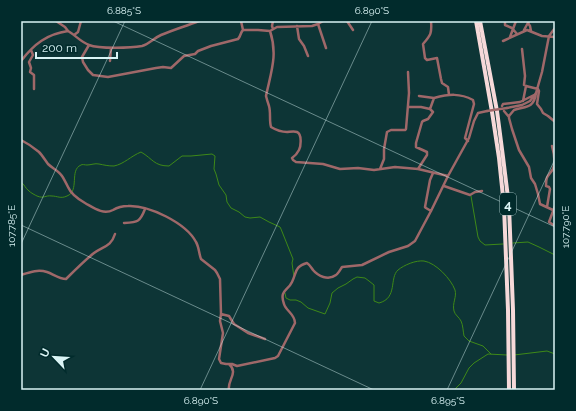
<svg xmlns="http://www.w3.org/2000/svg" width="576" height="411" font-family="Raleway,sans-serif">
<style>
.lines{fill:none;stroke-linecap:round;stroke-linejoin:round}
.stream{stroke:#3e8918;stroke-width:1}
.minor{stroke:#9f6869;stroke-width:2.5}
.highway{stroke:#f6d9d9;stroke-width:4}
.minor-bridge{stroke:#9f6869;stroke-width:2.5}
.ticks{fill:none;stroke:#daf4f5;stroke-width:1;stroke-opacity:0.45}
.labels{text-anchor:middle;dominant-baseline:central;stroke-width:3;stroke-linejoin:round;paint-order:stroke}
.shield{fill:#012b2c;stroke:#99b8b9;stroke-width:1}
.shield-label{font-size:13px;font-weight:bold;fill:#daf4f5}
.neatline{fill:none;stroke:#daf4f5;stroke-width:1.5}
.ticks-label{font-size:10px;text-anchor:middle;fill:#daf4f5}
</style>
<rect width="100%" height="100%" fill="#0d3536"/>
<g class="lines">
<path class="stream" d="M21,182C25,185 25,188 29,191C31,193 35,195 37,196C44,199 45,195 52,196C57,196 61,199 67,196C80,191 69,170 81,165C82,164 85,165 87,165C91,165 95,163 99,164C104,165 108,166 114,166C124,164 131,156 141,152C153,159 154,166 169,166L182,156H191L212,154L215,156L214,169L216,174L219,185L226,195L227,202L231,208L239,212L245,217L250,218L260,217L269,222L280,227L281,229L293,259L292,263L294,277
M471,196L478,237L480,241L485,245L503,244
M513,243L528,242L539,247L555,255
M285,293L286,298L290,300H296L301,302L308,308L325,314L330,303L332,293L338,288L346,284L353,279L357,277L365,278L369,281L374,285V301L379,303C398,298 389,278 398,270C404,265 416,260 424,261C436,263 451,279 455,290C457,297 452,303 454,311C455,315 459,317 461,321C463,325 463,331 464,336L469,341L483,346L491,354
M514,355L547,351L555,354
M454,390L461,383L469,368L474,363L488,354L507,355"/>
<path class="minor" d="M56,21L65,27L68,31
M241,21L243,30
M347,21L353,30
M431,21C432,33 431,35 423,44L425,58L427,60L437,58L441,79L442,83L448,87L449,95
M505,21V25L512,28L517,34
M528,23L530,26L531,31
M318,24L326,48
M297,26L299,39L304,46L308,56
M273,29L272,26L273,21
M524,30L529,21
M270,31C278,55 271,72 266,96C267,100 268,103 269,106C271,113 269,120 271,127C276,130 281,132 287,132C289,132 294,131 297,132C302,134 301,146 299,150C297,154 295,156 292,158L293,160L296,162L323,164L340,169L358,168L374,170L395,167L418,169L427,155V152L416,147V143L422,122L423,121L428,119L433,112L430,109L434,98C449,94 460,93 473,100L474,104L465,138L468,141
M74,35L78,32L81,21
M510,37L516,21
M503,41L527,30L542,36L555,37
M89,45L82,57L83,62L88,70L93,75L108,77L156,68L163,67L171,68L184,56L195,54L198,51L211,46L238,39C241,36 240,33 243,30H258L270,31L277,27L312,26L318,24L323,21
M522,49L525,76L524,85L526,86L538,89L539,91L537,104L541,109L543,113L548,116L554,121
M31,50L33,55L29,62L31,68L30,72L34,75V89
M21,61C34,44 47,34 68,31C75,35 81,42 89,45C99,49 131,48 142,46C149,44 154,38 161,35C173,30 186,26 199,21
M110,61L111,48
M536,93C534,109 525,106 514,110L509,116V118L512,129L519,150L529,167L531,178L535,184L538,194L540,204L555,211
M419,96L434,98
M523,101L526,86
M502,106L503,104L520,102L534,95
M408,107H421L430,109
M507,108L522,105L530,101L536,93L542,72L549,36L555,28
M504,111L509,117
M21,140C27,143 33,147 39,152C42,155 45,160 48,164C52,168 59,171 62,176C64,179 66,183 68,187C71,194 78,199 85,203C94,208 103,215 113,210C118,207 123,206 128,206C149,205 186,223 196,242C199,247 199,254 201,259L215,270L217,273L220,279L221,314L220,321L223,333L219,359L221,363L226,364H229C239,373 227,380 229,390
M380,169L384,159V149L387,132L391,130H405L406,129L409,93L408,72
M418,169L448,176
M444,186L470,195L475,192L482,191
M555,206L549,222L555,226
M547,207L550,189L549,187L546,186C546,175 548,177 553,169C556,162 554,153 552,146
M431,211L426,208L425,207L430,180L433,173
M124,223C138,222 140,222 145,209
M21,275C30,272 38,269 47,272C53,274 59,279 66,279C75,270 84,261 94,253C103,246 111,247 115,234
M221,314L229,316L234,324L248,333L265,339
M229,364H232L237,366L275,358L278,356L295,323C295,314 286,311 284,304C279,290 288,291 292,282C297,272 294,267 307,263C310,265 311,267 313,270C318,276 328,281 336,275C338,274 340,270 342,267L362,265L389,252L408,246L415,241L431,211L448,176L469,138L474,121L478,113L487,111"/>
<path class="highway" d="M476,21L492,112L499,158L504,206L508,310L509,390
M480,21L497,111L503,157L509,206L513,310L514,390"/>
<path class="minor-bridge" d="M487,111L507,108"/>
</g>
<path class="ticks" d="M113,21L555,227M21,225L374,390M21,244L125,21M200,390L372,21M447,390L555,159"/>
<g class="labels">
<rect class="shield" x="500" y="193" width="16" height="22" rx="3"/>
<g class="shield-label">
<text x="508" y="204">4</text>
</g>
</g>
<rect width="576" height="411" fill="none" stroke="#012b2c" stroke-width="44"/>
<g transform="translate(54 357) rotate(295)" stroke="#012b2c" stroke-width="3" paint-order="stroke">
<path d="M0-3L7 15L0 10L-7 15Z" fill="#daf4f5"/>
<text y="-6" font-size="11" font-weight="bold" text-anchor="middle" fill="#daf4f5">U</text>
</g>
<path d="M36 52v6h81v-6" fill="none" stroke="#daf4f5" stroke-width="2"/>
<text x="42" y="52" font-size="12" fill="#daf4f5" stroke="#012b2c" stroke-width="3" paint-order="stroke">200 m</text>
<rect x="22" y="22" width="532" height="367" class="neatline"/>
<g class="ticks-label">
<text x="124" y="14">6.885°S</text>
<text x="372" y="14">6.890°S</text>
<text transform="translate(11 226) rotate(-90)" y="4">107.785°E</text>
<text transform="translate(565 227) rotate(-90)" y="4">107.790°E</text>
<text x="201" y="404">6.890°S</text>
<text x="448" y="404">6.895°S</text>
</g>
</svg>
